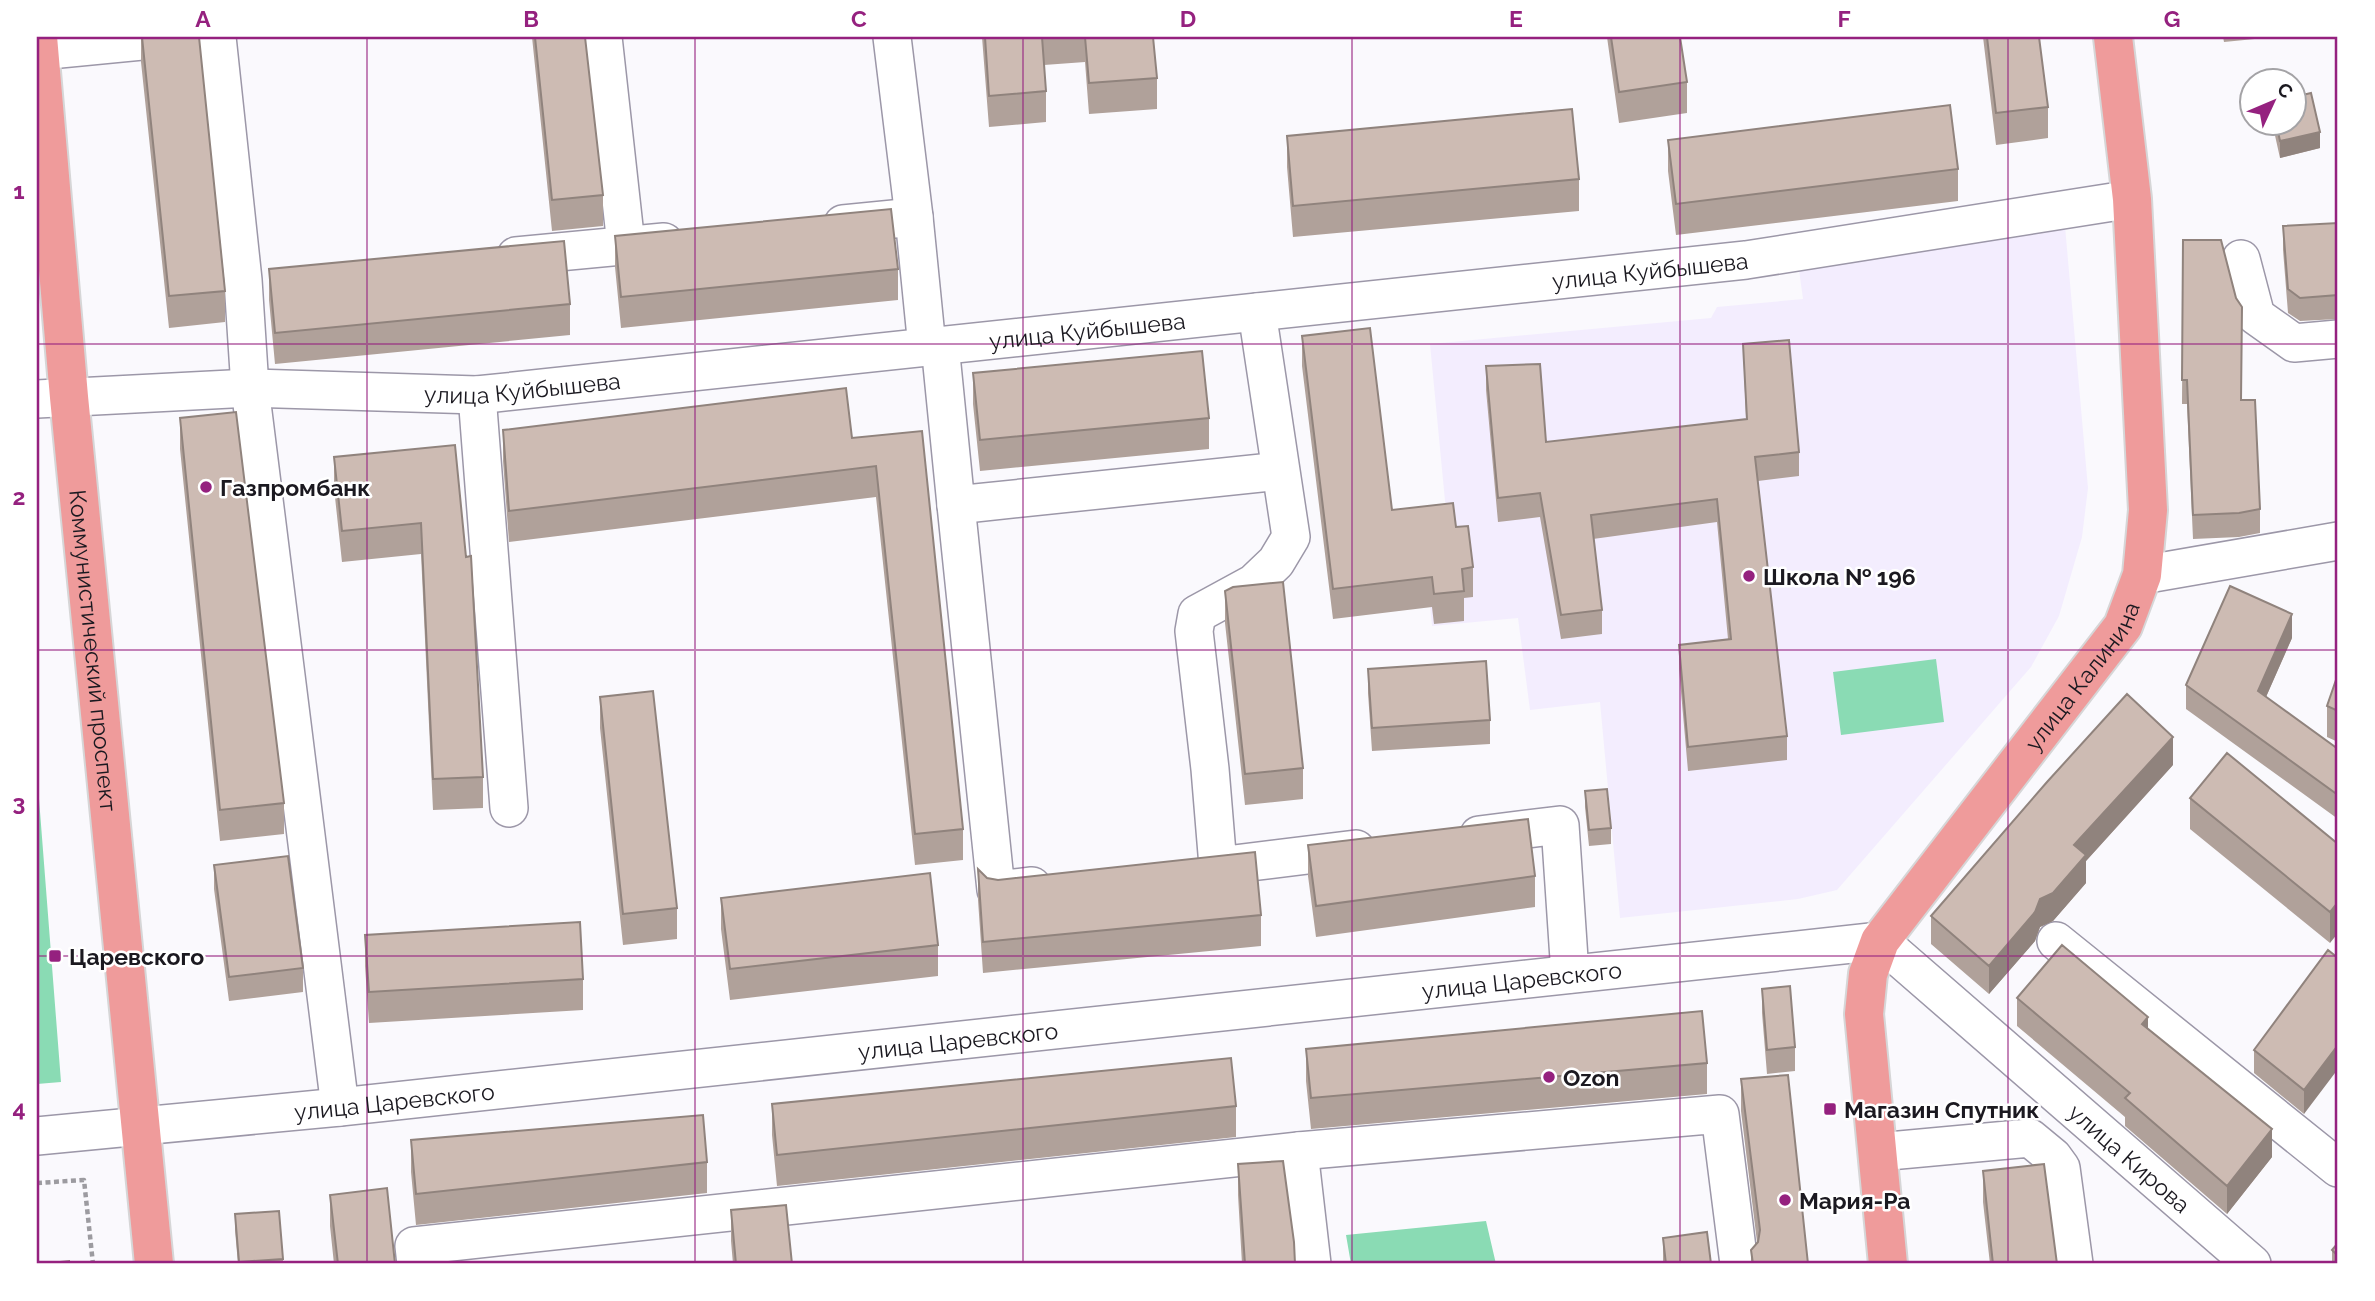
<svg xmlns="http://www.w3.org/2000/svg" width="2375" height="1301" font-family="Raleway,sans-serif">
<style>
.education{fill:#f3edfe}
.green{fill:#8adbb4}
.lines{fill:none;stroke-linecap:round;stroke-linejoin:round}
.minor-casing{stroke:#9c97a8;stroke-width:40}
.major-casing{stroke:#d6d6d7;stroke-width:42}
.path{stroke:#9c9ba0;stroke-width:4.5;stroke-dasharray:5 3.5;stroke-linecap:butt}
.minor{stroke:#fff;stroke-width:37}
.major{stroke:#ef9b9b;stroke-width:38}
.wall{fill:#b0a19a}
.shaded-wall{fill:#90837d}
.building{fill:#cdbbb3;stroke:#90837d;stroke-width:2}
.grid{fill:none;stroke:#95217f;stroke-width:2;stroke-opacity:0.55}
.poi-dot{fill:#95217f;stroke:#fff;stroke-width:2.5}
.labels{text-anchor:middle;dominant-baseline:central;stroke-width:5;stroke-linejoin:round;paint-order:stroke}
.street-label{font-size:23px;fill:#1b1920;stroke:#fff}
.poi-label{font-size:23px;font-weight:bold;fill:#1b1920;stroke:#fff;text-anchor:start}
.neatline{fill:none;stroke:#95217f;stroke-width:2.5}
.grid-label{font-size:23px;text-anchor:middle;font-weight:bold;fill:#95217f}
</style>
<rect width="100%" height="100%" fill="#faf9fd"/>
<path class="education" d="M2065,226L2088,488L2082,537L2059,616L2031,667L1837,890L1798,899L1620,918L1600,702L1530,710L1518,618L1432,626L1423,535L1448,532L1430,344L1711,318L1717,307L1803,299L1797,255Z"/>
<path class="green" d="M1936,659L1944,722L1841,735L1833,672Z
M37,773L61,1082L37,1084Z
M1486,1221L1496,1264H1351L1346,1235Z"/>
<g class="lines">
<g class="minor-casing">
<g id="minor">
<path d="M217,37L243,280L250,388L340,1107"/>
<path d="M603,37L626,245"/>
<path d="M892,37L914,217L927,347"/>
<path d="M39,51L183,37"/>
<path d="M843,224L914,217"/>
<path d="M516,256L664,242"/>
<path d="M2241,259L2256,316L2294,343L2338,339"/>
<path d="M1257,312L1291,537L1276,562L1254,583L1197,614L1194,631L1210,769L1218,866L1356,849"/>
<path d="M940,345L956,505L1280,471"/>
<path d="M477,395L509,808"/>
<path id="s1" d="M37,399L250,388L477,395L1746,260L2132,199"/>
<path d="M956,505L996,890L1032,886"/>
<path d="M2142,575L2338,541"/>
<path d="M1479,835L1560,825L1570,974"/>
<path d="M2056,941L2338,1168"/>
<path id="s2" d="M37,1136L340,1107L1880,941L2252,1264"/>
<path d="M1299,1151L1312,1264"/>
<path d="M1878,1152L2030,1138L2053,1157L2061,1168L2074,1264"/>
<path d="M416,1264L414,1246L1299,1151L1720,1114L1739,1264"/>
</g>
</g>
<g class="major-casing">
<g id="major">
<path id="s3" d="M38,37L69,397L154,1264"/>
<path id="s4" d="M1888,1264L1864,1014L1868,974L1880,941L2123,626L2142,575L2148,510L2132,199L2113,37"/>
</g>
</g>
<path class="path" d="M37,1183L84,1180L93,1264"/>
<use href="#minor" class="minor"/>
<use href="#major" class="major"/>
</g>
<path class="wall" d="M141,37H199L225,291V322L169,328L141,62Z
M532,37H585L603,195V226L552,231Z
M982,37H1153L1157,78V109L1089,114L1085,62L1044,65L1046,91V122L989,127Z
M1607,37H1680L1687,82V113L1619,123Z
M1983,37H2039L2048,107V138L1996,145Z
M2223,37H2275L2224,42Z
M2272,122H2294L2320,148L2280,158Z
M1287,136L1579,179V211L1293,237L1287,167Z
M1668,140L1958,169V201L1676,235L1668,171Z
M2338,223V319L2300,321L2288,313L2283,250V226Z
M615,236L898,269V300L621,328L615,267Z
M2183,240L2241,400L2260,509V533L2239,537L2193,539L2187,404H2182Z
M269,269L570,304V335L275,364L269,300Z
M1302,336L1392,510L1456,527L1473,567V597L1464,598V621L1434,624L1432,607L1333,619L1302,366Z
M1743,344L1799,452V476L1758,481L1787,736V760L1688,771L1679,669V645L1728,639L1717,522L1593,539L1602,610V634L1561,639L1540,517L1498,522L1486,390V366L1546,442L1746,419Z
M973,373L1209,418V449L980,471L973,404Z
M180,418L284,803V834L220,841L180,449Z
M503,430L852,438L922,431L963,829V860L915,865L876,497L509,542L503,461Z
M455,445L483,777V808L433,810L421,554L342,562L334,488V457Z
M1225,591L1303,768V799L1245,805L1225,623Z
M2292,638L2266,697L2338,749V819L2186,709V685Z
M1368,669L1490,720V744L1372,751L1368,693Z
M2338,674V742L2327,737V706Z
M600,697L677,908V939L623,945L600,728Z
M2173,765L2086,861V883L2053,921L2040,927L2035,941L1989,994L1931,944V916Z
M1585,791L1611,828V844L1589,846L1585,807Z
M2190,798L2338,844L2330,943L2190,829Z
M1308,845L1535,876V907L1316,937L1308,876Z
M214,865L303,968V992L229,1001L214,889Z
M978,869L987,878L1261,915V946L983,973L978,900Z
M721,898L938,945V976L730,1000L721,929Z
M365,935L583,979V1010L369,1023L365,966Z
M2338,958L2304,1114L2254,1073V1050Z
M1762,989L1795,1047V1071L1767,1074L1762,1013Z
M2017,998L2148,1029L2272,1157L2227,1214L2125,1126V1117L2017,1026Z
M1306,1049L1707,1063V1094L1311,1129L1306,1081Z
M1741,1079L1808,1264H1751V1250L1757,1242L1741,1111Z
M772,1104L1236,1106V1137L777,1186L772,1135Z
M411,1140L707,1162V1193L416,1225L411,1172Z
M1238,1164L1295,1264H1242L1238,1195Z
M1983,1171L2057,1264H1990L1983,1202Z
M330,1195L395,1264H334L330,1226Z
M731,1210L792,1264H733L731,1241Z
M235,1214L283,1259V1264H238L235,1230Z
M1663,1238L1711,1264H1663Z
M2338,1243V1264H2332V1250Z"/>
<path class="shaded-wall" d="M2320,132V148L2280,158V141Z
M2292,614V638L2258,715V691Z
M2173,737V765L2086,861V883L2053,921L2040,927L2035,941L1989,994V966L2040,899L2074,845Z
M2338,902V933L2330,943V912Z
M2148,1017V1045L2142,1024Z
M2338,1045V1069L2304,1114V1090Z
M2272,1129V1157L2227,1214V1186Z"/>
<path class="building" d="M142,37H199L225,291L169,296Z
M535,37H585L603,195L552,200Z
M985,37H1042L1046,91L989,96Z
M1085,37H1153L1157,78L1089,83Z
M1611,37H1680L1687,82L1619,92Z
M1987,37H2039L2048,107L1996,113Z
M2311,93L2320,132L2280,141L2276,122H2294V97Z
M1950,105L1958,169L1676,204L1668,140Z
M1572,109L1579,179L1293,206L1287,136Z
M891,209L898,269L621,297L615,236Z
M2338,223V295L2300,298L2288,289L2283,226Z
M2183,240H2221L2236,298L2242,307L2241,400H2255L2260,509L2239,513L2193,515L2187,380H2182Z
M564,241L570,304L275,333L269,269Z
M1370,328L1392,510L1453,503L1456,527L1468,526L1473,567L1462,569L1464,591L1434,594L1432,577L1333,589L1302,336Z
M1789,340L1799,452L1755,457L1787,736L1688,747L1679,645L1731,639L1717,499L1591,515L1602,610L1561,615L1540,493L1498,498L1486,366L1540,364L1546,442L1747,419L1743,344Z
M1202,351L1209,418L980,440L973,373Z
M846,388L852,438L922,431L963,829L915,834L876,466L509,511L503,430Z
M236,412L284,803L220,810L180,418Z
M455,445L466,557L471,556L483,777L433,779L421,523L342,531L334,457Z
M1283,582L1303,768L1245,774L1225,591L1233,587Z
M2230,586L2292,614L2258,691L2338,749V795L2186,685Z
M1486,661L1490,720L1372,728L1368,669Z
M2338,674V711L2327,706Z
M653,691L677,908L623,914L600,697Z
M2127,694L2173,737L2074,845L2086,855L2053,893L2040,899L2035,912L1989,966L1931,916L2047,782Z
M2227,753L2338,844V902L2330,912L2190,798Z
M1607,789L1611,828L1589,830L1585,791Z
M1528,819L1535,876L1316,906L1308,845Z
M1255,852L1261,915L983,942L978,869L987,878L998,880Z
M288,856L303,968L229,977L214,865Z
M930,873L938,945L730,969L721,898Z
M580,922L583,979L369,992L365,935Z
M2062,945L2148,1017L2142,1024L2272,1129L2227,1186L2125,1098L2130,1093L2017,998Z
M2328,950L2338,958V1045L2304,1090L2254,1050Z
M1790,986L1795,1047L1767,1050L1762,989Z
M1702,1011L1707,1063L1311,1098L1306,1049Z
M1231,1058L1236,1106L777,1155L772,1104Z
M1788,1075L1808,1264H1753L1751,1250L1758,1242L1760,1230L1741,1079Z
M703,1115L707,1162L416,1194L411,1140Z
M1283,1161L1294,1242L1295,1264H1245L1238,1164Z
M2044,1164L2057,1264H1993L1983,1171Z
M387,1188L395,1264H338L330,1195Z
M786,1205L792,1264H736L731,1210Z
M279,1211L283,1259L239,1262L235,1214Z
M1707,1232L1711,1264H1666L1663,1238Z
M2338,1243V1256L2332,1250Z
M69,1261V1264H40Z"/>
<path class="grid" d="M367,37V1264M695,37V1264M1023,37V1264M1352,37V1264M1680,37V1264M2008,37V1264M37,344H2338M37,650H2338M37,956H2338"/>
<g class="poi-dot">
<circle cx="206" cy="487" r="7"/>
<circle cx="1749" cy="576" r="7"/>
<rect x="48" y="949" width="14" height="14" rx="3.5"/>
<circle cx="1549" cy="1077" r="7"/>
<rect x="1823" y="1102" width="14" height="14" rx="3.5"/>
<circle cx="1785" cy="1200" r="7"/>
</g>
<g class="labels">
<g class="street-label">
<text stroke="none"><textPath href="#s1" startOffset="1620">улица Куйбышева</textPath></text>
<text stroke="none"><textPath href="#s1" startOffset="1054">улица Куйбышева</textPath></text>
<text stroke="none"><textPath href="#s1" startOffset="486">улица Куйбышева</textPath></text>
<text stroke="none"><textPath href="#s3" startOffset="616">Коммунистический проспект</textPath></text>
<text stroke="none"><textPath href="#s4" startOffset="660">улица Калинина</textPath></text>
<text stroke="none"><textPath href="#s2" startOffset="1493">улица Царевского</textPath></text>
<text stroke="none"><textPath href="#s2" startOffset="926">улица Царевского</textPath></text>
<text stroke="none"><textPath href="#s2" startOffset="359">улица Царевского</textPath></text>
<text stroke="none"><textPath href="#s2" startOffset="2184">улица Кирова</textPath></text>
</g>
<g class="poi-label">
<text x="220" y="487">Газпромбанк</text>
<text x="1763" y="576">Школа № 196</text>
<text x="69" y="956">Царевского</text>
<text x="1563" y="1077">Ozon</text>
<text x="1844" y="1109">Магазин Спутник</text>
<text x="1799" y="1200">Мария-Ра</text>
</g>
</g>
<rect width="2375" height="1301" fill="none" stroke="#ffffff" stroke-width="77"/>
<g transform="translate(2273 102) rotate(46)"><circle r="33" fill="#ffffff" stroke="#a4a3a6" stroke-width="2"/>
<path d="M0-5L12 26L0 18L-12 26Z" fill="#95217f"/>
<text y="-10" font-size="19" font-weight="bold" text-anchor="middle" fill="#1b1920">С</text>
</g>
<rect x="38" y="38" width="2298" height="1224" class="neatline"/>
<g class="grid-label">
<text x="203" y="27">A</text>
<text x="531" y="27">B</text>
<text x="859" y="27">C</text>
<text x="1188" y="27">D</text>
<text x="1516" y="27">E</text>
<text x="1844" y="27">F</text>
<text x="2172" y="27">G</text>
<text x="19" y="199">1</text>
<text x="19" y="505">2</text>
<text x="19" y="811">3</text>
<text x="19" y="1117">4</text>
</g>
</svg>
